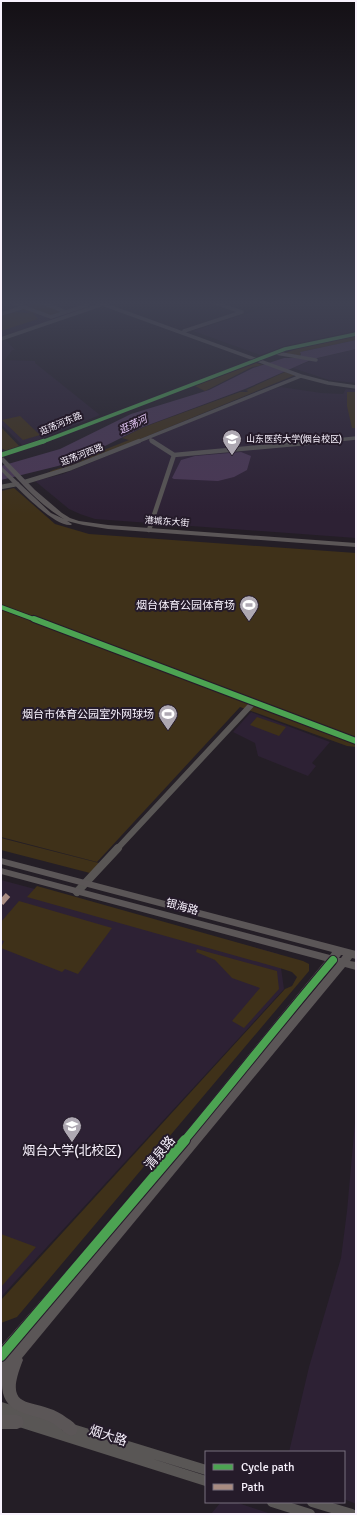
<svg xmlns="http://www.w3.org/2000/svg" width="357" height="1515" font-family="Signika,'Noto Sans SC',sans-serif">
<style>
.built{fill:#2d2134}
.green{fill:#3f3119}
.water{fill:#4a3755}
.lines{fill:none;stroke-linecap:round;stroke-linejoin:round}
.minor-far4{stroke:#595655;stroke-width:3.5}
.minor-far3{stroke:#595655;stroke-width:4.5}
.minor-far2{stroke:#595655;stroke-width:6}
.minor-far1{stroke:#595655;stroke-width:8}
.minor{stroke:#595655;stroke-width:10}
.major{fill:#5b5657;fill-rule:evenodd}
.quiet{stroke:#a88b81;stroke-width:6;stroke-dasharray:12 6;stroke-linecap:butt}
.cycleway-far4-casing{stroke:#251b2a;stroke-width:5}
.cycleway-far3-casing{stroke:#251b2a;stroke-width:6}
.cycleway-far2-casing{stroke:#251b2a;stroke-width:8}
.cycleway-far1-casing{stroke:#251b2a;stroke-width:10}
.cycleway-casing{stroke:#251b2a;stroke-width:12}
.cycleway-far4{stroke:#4ca352;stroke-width:3.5}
.cycleway-far3{stroke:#4ca352;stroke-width:4.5}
.cycleway-far2{stroke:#4ca352;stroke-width:6}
.cycleway-far1{stroke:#4ca352;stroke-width:8}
.cycleway{stroke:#4ca352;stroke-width:10}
.labels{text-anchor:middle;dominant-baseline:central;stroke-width:4;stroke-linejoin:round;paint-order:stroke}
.far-street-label{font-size:9px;fill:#f8f2fd;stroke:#251b2a}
.far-poi-label{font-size:9px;fill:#f8f2fd;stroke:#251b2a;text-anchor:start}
.far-water-label{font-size:10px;font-style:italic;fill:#e7caf9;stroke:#251b2a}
.poi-label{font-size:11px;fill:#f8f2fd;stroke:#251b2a;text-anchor:end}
.street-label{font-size:11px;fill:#f8f2fd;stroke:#251b2a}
.near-poi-label{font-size:13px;fill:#f8f2fd;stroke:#251b2a}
.near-street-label{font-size:13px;fill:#f8f2fd;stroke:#251b2a}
</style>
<rect width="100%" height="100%" fill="#241e26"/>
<path class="built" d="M1,301H84L95,306L1,337Z
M332,302L356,303V331L285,346L260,355L193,331L261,309L299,304Z
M6,340L15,350H12L5,360L35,361V363L100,415L23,446L1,424V342Z
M356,349V383L329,380L293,368L315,359Z
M281,387L321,393L343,394L346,389L356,390V538L95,519L80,514L69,509L35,481L63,474L264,392Z
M251,712L330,742L312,763L316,766L308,776L258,756L255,743L233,732Z
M1,880L279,954L284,989L1,1297Z
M356,1111V1504L344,1499V1452H289L309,1367L341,1258L347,1211Z
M221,1502H235L271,1514H211Z"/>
<path class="green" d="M40,303L64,312L51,316L25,307Z
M24,308L48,317L33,313L38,319L1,331V316L16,312L30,313L21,309Z
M356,336V340L305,351L301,352L300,356L285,353L305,346Z
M256,363L263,365L252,367L205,391L195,386Z
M285,372L295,375L121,447L42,476L53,470L77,463L91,455L129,440L122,438L144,427L240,392H247L248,391L246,390Z
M347,392H356V428H352L347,406Z
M20,416L40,435L23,440L2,420Z
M1,427L20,447L7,451L1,448Z
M14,488L55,524L89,534L356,553V747L347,746L240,707L97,862L1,837V491Z
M257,717L286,727L279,736L250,725Z
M1,838L99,863L90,873L1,850Z
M37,886L303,961L309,964V971L17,1317L1,1323V1300L285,989L292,986L297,977L292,972L283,969L27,897Z
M19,901L112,928L78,974L65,969L62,972L1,948L4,941L1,940V922Z
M197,949L277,971L279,989L244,1028L232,1021L260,988L232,978L215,960L196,952Z
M1,1234L36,1247L1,1287Z"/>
<path class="water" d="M356,340V349L313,359L245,389L143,427L89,454L58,466L1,480V466L60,449L131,414L209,390L253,368L284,358H299L301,354L300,352L305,351Z
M241,452L251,456L247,470L234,477L218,481L174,479L172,478L181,460L195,456Z"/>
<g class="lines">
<path class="minor-far4" d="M38,301L66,312
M94,301L301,376L328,383L356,387
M210,301L242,312
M1,302L5,301
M24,307L51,317L87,305
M1,314L24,307L10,301
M184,331L242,312
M1,339L112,301
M276,353L316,360
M151,440L154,442
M42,442L285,349L356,334
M137,442L301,376
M317,442L356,438"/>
<path class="minor-far3" d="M152,441L174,455L328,441
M1,455L44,441
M25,482L71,468L139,441
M1,487L17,484
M149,530L174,455
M1,607L36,620"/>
<path class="minor-far2" d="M34,619L356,741
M117,849L253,703"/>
<path class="minor-far1" d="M77,892L118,848"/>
<path class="minor" d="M1,1407L59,1425
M1,1416L206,1481
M69,1428L206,1470
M272,1502L310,1514
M312,1502L352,1514"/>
<path class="major" d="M1,456L3,457L35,490L62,513L70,518L79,521L108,525L356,543V547L108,529L83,525L67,521L72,524L71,525C53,527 14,484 1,471V466L51,513L64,519C40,505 20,482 1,461Z
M1,858L356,951V959L352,958L350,961L356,962V970L345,967L22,1358L23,1360C0,1417 37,1394 67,1418C72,1421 76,1424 78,1429L76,1434L71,1436C62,1432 56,1424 48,1421C25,1412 0,1414 2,1379L1,1380V1346C50,1290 99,1233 148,1177C208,1106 265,1033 325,961L1,874V868L330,955L332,952L1,864ZM341,955H343L341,958H339ZM334,964H336L272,1040L279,1031Z
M1,1415H17L22,1417L24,1422L22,1427L17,1429H1Z"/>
<path class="quiet" d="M1,903L8,895"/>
<g class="cycleway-far4-casing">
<path id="cycleway-far4" d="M42,442L285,349L356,334"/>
</g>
<g class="cycleway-far3-casing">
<path id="cycleway-far3" d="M1,455L44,441
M1,607L36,620"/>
</g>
<g class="cycleway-far2-casing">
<path id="cycleway-far2" d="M34,619L356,741"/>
</g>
<g class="cycleway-far1-casing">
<path id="cycleway-far1" d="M184,1141C234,1081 282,1020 333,960"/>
</g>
<g class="cycleway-casing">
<path id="cycleway" d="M1,1356L185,1140"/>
</g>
<use href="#cycleway-far4" class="cycleway-far4"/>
<use href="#cycleway-far3" class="cycleway-far3"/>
<use href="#cycleway-far2" class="cycleway-far2"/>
<use href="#cycleway-far1" class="cycleway-far1"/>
<use href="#cycleway" class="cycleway"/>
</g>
<linearGradient id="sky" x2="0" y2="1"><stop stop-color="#141015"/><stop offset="0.59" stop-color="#3f4152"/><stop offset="1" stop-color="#3f4152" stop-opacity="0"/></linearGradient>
<rect width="357" height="514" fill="url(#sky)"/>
<defs>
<g id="university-pin" transform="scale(1)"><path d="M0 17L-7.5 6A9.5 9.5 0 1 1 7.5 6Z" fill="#aea8b2" stroke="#251b2a"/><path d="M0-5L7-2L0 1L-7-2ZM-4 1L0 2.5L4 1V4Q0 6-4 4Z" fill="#fff"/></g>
<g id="stadium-pin" transform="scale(1)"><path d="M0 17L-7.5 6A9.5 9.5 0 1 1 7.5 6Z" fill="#aea8b2" stroke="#251b2a"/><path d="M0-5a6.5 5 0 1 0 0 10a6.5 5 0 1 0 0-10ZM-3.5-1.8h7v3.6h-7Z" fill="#fff"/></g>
</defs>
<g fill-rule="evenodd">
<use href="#university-pin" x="232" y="439"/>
<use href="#stadium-pin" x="249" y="605"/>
<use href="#stadium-pin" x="168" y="714"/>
<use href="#university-pin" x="72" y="1126"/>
</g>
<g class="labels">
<g class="far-street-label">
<text transform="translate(61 424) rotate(-23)">逛荡河东路</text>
<text transform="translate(82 455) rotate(-21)">逛荡河西路</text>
<text transform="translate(167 522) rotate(4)">港城东大街</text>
</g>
<g class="far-poi-label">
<text x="246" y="439">山东医药大学(烟台校区)</text>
</g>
<g class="far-water-label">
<text transform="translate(133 425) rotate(-25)">逛荡河</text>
</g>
<g class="poi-label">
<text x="235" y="605">烟台体育公园体育场</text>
<text x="154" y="714">烟台市体育公园室外网球场</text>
</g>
<g class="street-label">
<text transform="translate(182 907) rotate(15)">银海路</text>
</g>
<g class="near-poi-label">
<text x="72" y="1151">烟台大学(北校区)</text>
</g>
<g class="near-street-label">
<text transform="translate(160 1153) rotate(-50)">清泉路</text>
<text transform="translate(108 1436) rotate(18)">烟大路</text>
</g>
</g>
<rect width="357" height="1515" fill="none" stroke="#f8f2fd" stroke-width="4"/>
<rect x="205" y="1451" width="140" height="52" fill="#251b2a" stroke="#79717e"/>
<rect x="213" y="1464" width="20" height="6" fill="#4ca352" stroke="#79717e"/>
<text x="241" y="1471" font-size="12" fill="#f8f2fd">Cycle path</text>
<rect x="213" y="1484" width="20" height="6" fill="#a88b81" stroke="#79717e"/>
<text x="241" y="1491" font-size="12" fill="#f8f2fd">Path</text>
</svg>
